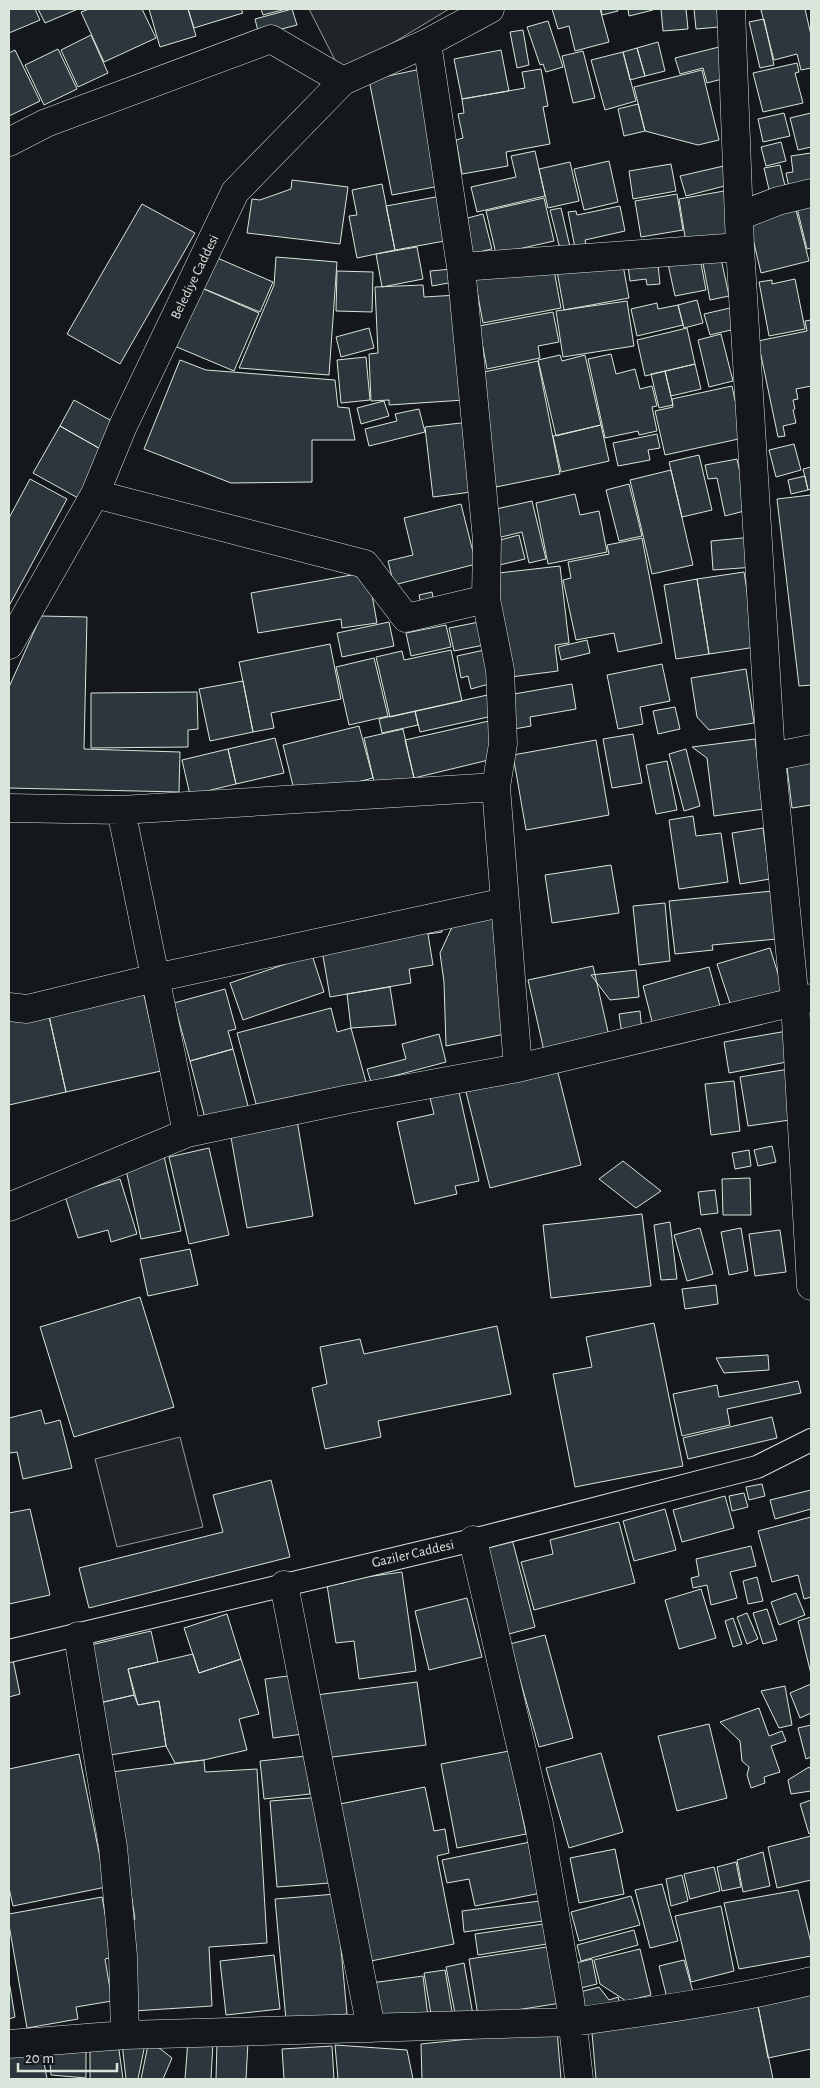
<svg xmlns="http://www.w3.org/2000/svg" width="820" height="2088" font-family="'Alegreya Sans',sans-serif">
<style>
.green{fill:#202428;stroke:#939e99}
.building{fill:#2c363c;stroke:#d8e6dc}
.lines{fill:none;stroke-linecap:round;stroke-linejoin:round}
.pedestrian-casing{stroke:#d8e6dc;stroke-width:24}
.minor-casing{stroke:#d8e6dc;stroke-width:29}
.tertiary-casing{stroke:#d8e6dc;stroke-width:29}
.pedestrian{stroke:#14181c;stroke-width:22}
.minor{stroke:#14181c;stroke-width:28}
.tertiary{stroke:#14181c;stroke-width:28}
.labels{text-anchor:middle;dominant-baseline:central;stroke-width:4;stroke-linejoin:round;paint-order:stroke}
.street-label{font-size:14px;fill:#d8e6dc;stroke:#14181c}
</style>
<rect width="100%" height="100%" fill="#14181c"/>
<path class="green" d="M309,9H449L388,46L340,70Z
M180,1437L203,1527L117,1547L95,1459Z"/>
<path class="building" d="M9,9H35L40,20L9,33Z
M38,9H78L45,23Z
M89,9H142L156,38L104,62L81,12Z
M149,9H188L196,36L160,47Z
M188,9H241L243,13L194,28Z
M261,9H286L263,15Z
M292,9L297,25L259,35L255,19Z
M552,9H600L609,42L575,51L569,26L558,29Z
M601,9H617L618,11L602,15Z
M628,9H653V10L629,16Z
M661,9H686L688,29L663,31Z
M694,9H717L719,27L696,29Z
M766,9H805L811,35V68L801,70L797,54L774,60L761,10Z
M764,19L774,65L760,68L749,22Z
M548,21L563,67L546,72L543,64L540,65L527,27Z
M523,30L529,65L517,68L510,32Z
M91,35L108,73L78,87L61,50Z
M658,42L665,71L645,76L637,48Z
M719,47L726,78L707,83L703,68L680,74L675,58Z
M637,48L645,76L630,80L623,52Z
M58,49L77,89L44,105L25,65Z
M15,50L40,101L9,116V53Z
M501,50L509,91L462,99L454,59Z
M583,51L595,98L573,103L562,56Z
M623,52L636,101L605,110L591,60Z
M797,63L799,72L795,73L803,103L763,112L753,73Z
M421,69L445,185L392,195L369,80Z
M541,69L548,106L543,107L550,144L506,152L508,166L462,174L456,140L463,138L458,114L464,113L462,99L525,88L522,72Z
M702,70L719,140L698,145L645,131L634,87Z
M638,104L645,131L624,136L618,109Z
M784,113L790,136L763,142L758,119Z
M811,113V147L798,150L790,118Z
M781,142L786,161L766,166L761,147Z
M535,151L545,196L477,212L471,187L516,177L511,156Z
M811,153V190L790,193L786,173L793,172L791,156Z
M609,161L618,202L584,210L574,169Z
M570,162L579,201L548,208L539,169Z
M671,164L676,191L633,199L629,171Z
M728,165L732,184L686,196L680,176Z
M780,165L787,194L771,198L764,168Z
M292,180L348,187L340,244L247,233L252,199L260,200L291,189Z
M382,184L395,250L357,258L349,216L357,215L352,190Z
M724,191L731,236L686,243L679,199Z
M677,194L683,230L641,237L635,201Z
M441,196L450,240L395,250L386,206Z
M811,196V248L807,249L795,200Z
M544,198L554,241L496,254L486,211Z
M142,204L195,233L120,364L67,334Z
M620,206L625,231L585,240L586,245L575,248L568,212L576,211L577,215Z
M561,208L570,247L560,249L550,210Z
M796,210L809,261L761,273L749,222Z
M483,214L492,249L469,254L460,220Z
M417,247L423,279L382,287L376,254Z
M720,254L729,296L710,300L702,258Z
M657,255L660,284L647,285L646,279L630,281L627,258Z
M215,257L273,282L260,312L202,288Z
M276,257L337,262L329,375L239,368L274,285Z
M700,258L706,290L675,296L668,264Z
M622,260L629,298L564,310L557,271Z
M553,265L561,308L483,323L475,280Z
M452,269L454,282L432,286L430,271Z
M337,271L373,272L372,312L336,311Z
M795,279L805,329L769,336L759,282L772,280V284Z
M423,285L424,297L458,295L464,400L389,405V400L371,401L369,354L378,353L375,287Z
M197,286L259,313L234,371L172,345Z
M697,300L703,323L684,328L678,305Z
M627,301L634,346L563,357L556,311Z
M657,303L658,309L678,305L683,325L637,336L631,309Z
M730,308L735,329L710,335L704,314Z
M553,312L559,342L538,346L540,358L487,369L479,326Z
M811,320V386L796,389L798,399L793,400L795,409L793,410L796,423L783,426L785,436L778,437L758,341L807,331L805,321Z
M369,328L374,348L341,357L336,337Z
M687,328L695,364L645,376L637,340Z
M721,334L733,381L709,387L698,340Z
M611,354L616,374L635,369L640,389L652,386L657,406L652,407L657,431L639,435L638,431L605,438L588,359Z
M560,355L562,361L585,355L601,425L556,436L538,360Z
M366,357L370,400L341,403L337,360Z
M180,360L206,370L335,380L338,407L349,408L355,440H312V482L231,483L144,449Z
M538,361L560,474L496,487L474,374Z
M695,364L701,389L671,396L665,371Z
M665,371L673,405L659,408L651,374Z
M732,386L743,438L665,455L655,411L673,407L672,399Z
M74,400L119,425L104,451L60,426Z
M384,401L389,416L361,424L357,408Z
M419,409L425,432L369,446L365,429L397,421L395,414Z
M470,422L479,491L433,497L425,427Z
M601,425L609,461L561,472L553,436Z
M60,426L104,451L78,498L33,473Z
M657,434L660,448L648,450L650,460L618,466L613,443Z
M794,444L801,470L776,477L769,450Z
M699,455L712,510L682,517L669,462Z
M737,459L748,510L725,516L717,478L708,479L705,465Z
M811,467V489L808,490L803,469Z
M671,470L693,565L652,574L630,480Z
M805,476L808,490L791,494L788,480Z
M30,479L67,499L9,606V518Z
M629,484L642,536L619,541L606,490Z
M575,494L580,515L599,511L607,552L548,564L536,503Z
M811,495V685L799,686L777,499Z
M532,501L546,559L529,563L522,532L493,539L487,511Z
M461,504L476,564L394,585L388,561L413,555L404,518Z
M519,535L525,559L495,566L489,543Z
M753,537L755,567L713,570L711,541Z
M642,538L662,643L618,652L614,633L576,640L563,580L571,578L568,562L609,554L607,545Z
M560,566L569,643L555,645L558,671L503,678L490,574Z
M368,572L377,623L342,628L341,619L258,633L251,593Z
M744,572L756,647L709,654L697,579Z
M697,579L709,654L676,659L664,585Z
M432,592L434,602L421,604L419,595Z
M41,616L87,617L84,749L180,752L179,792L9,788V687Z
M484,621L489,644L454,651L449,628Z
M389,622L394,646L342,657L337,633Z
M446,625L451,647L411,656L406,633Z
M587,640L590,653L561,660L558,647Z
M330,644L341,699L271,713L274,728L253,732L239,662Z
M489,649L496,682L471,689L468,676L461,678L457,656Z
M451,650L462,701L390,717L376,657L402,651L404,660Z
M374,658L388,716L349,725L336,667Z
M662,664L670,701L640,707L643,724L618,729L607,675Z
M746,669L754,723L709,730L697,717L691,678Z
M243,681L253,732L210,741L199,689Z
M572,684L576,709L530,717L531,726L514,729L508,695Z
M197,692L198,729L188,730V747L91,748V693Z
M492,694L497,715L420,732L415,711Z
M675,707L680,729L658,734L653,711Z
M415,711L418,725L382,733L379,719Z
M489,721L497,758L414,778L405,740Z
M359,726L373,778L296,798L283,745Z
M403,729L414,778L375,786L364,738Z
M633,734L642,783L612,788L603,739Z
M275,738L284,773L236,784L228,749Z
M755,739L764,809L714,816L707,758L692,747Z
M596,740L609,815L526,830L513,755Z
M228,749L236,784L190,795L182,760Z
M686,749L700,806L684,811L669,754Z
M811,755V805L792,808L786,759Z
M667,761L677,810L656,814L646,765Z
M693,816L696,836L721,833L728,882L679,889L669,820Z
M763,828L770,879L740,884L732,833Z
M611,865L619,913L552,923L545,875Z
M773,891L777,939L712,945L713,950L675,954L669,901Z
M665,903L670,961L639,965L633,906Z
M491,913L515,1032L446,1046L444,982L440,953L453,925Z
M441,924L442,932L428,934L433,965L409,969L411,983L330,997L321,944Z
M770,948L783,990L731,1006L717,964Z
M312,955L324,992L243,1020L230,983Z
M593,966L609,1036L544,1051L528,980Z
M709,967L720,1006L653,1025L643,986Z
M636,970L639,997L610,1000L591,975Z
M142,986L161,1071L66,1092L47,1007Z
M390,987L396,1025L351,1028L347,994Z
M225,989L236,1029L228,1031L233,1049L190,1061L174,1003Z
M47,1007L66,1092L9,1105V1014Z
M331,1008L337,1032L351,1028L366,1082L258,1111L237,1033Z
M640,1011L642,1032L622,1035L619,1014Z
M787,1031L792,1061L729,1073L724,1042Z
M439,1034L446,1062L371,1082L367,1069L406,1059L402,1044Z
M233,1049L248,1106L205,1118L190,1061Z
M557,1069L581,1165L490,1188L466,1092Z
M789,1069L797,1119L748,1126L740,1077Z
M734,1081L740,1131L711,1135L705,1084Z
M459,1092L479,1181L455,1186L457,1194L415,1204L397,1122L434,1114L430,1098Z
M296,1114L313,1216L247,1228L229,1126Z
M772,1146L776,1162L758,1166L754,1150Z
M209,1148L229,1235L189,1244L169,1157Z
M749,1150L751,1166L735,1169L732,1153Z
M164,1156L181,1231L141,1239L125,1165Z
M623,1161L661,1191L636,1208L599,1179Z
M750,1178L751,1215H723L722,1179Z
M120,1179L137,1234L111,1242L108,1230L78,1238L65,1196Z
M715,1190L718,1213L701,1215L698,1192Z
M642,1214L651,1286L551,1298L543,1225Z
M670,1222L677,1279L661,1280L654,1225Z
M700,1228L713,1274L687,1281L674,1235Z
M741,1228L748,1271L729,1275L721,1232Z
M780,1230L786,1272L755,1276L749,1234Z
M190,1249L198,1285L148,1296L140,1259Z
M716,1285L718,1304L685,1309L682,1289Z
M140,1297L174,1407L74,1437L40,1327Z
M654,1323L683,1466L575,1487L553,1374L592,1367L586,1337Z
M497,1326L511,1394L378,1421L381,1437L325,1449L312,1388L327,1384L320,1347L360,1339L364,1354Z
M768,1355L769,1370L724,1373L716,1358Z
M798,1381L801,1393L727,1409L730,1425L682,1436L673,1394L717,1385L719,1397Z
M41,1410L45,1424L60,1420L72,1468L23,1479L17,1452L10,1453L9,1449V1418Z
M772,1417L777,1438L688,1459L683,1438Z
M271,1480L290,1557L89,1608L79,1568L223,1532L213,1495Z
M762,1484L765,1496L749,1500L746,1487Z
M811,1490V1509L775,1519L770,1500Z
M744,1493L748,1507L732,1511L729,1496Z
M725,1496L734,1528L682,1542L673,1510Z
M30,1509L50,1595L9,1604V1513Z
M665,1509L676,1550L634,1561L623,1521Z
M811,1517V1597L804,1599L798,1575L772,1582L758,1531Z
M619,1522L635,1583L534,1610L521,1562L553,1554L550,1540Z
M512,1539L535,1627L505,1635L481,1547Z
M751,1546L756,1566L730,1572L737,1598L711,1605L707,1585L693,1588L691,1578L699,1576L696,1559Z
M402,1572L416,1671L359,1679L354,1641L336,1643L327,1585L344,1583V1580Z
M757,1577L763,1601L748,1604L743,1581Z
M701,1589L716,1638L679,1649L665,1600Z
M796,1593L805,1615L779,1625L771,1602Z
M467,1598L482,1657L429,1670L415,1611Z
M767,1609L777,1640L763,1644L753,1613Z
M747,1613L758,1639L747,1644L737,1617Z
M227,1614L241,1659L199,1673L184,1628Z
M811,1617V1674L798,1621Z
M733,1618L742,1644L733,1647L725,1621Z
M151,1631L158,1662L128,1669L134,1695L95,1704L82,1647Z
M545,1635L573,1738L539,1747L510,1644Z
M193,1654L199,1673L241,1659L259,1714L239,1719L247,1750L204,1760L175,1763L166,1746L159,1701L138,1705L128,1669Z
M13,1660L20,1694L9,1697V1661Z
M295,1675L303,1734L273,1738L265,1679Z
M417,1682L426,1745L325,1758L316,1695Z
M811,1684V1713L800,1718L790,1693Z
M785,1686L792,1725L779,1728L761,1691Z
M134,1695L138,1705L159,1701L166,1746L104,1756L95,1704Z
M759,1708L769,1736L782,1731L786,1741L771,1746L780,1772L764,1777L765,1783L751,1788L747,1775L749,1767L742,1761L740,1741L720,1722Z
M709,1724L727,1798L677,1811L658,1736Z
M811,1725V1757L806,1759L798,1728Z
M509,1751L526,1834L457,1848L441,1764Z
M601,1753L623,1832L569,1848L546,1768Z
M79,1754L106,1887L13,1906L9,1888V1769Z
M306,1756L310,1794L264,1799L260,1761Z
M204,1760L205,1772L257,1769L267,1943L209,1947L212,2006L133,2011L128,1925L135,1919L112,1772Z
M809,1767L811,1770V1791L791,1794L788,1780Z
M425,1787L434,1831L445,1829L449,1853L437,1856L454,1944L371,1961L340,1804Z
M323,1797L330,1883L277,1887L270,1801Z
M811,1800V1833L809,1834L800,1804Z
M811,1836V1880L777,1888L768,1847Z
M530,1842L541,1893L475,1906L469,1879L447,1883L442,1860Z
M615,1849L624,1894L579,1903L570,1858Z
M763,1852L770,1886L743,1892L737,1860Z
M736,1862L741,1887L722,1891L717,1867Z
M714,1867L720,1891L690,1899L684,1874Z
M682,1875L688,1901L671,1906L666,1879Z
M662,1884L678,1941L650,1948L635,1890Z
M798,1890L811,1943V1956L739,1969L724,1903Z
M336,1894L347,2014L286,2020L275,1899Z
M631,1896L640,1925L579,1941L571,1912Z
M102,1897L113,1957L105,1959L112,2001L76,2007L78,2019L27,2028L9,1925V1914Z
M540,1901L543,1921L464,1932L462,1911Z
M721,1906L734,1971L691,1982L675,1916Z
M544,1924L547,1944L478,1955L475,1934Z
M634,1930L638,1945L581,1961L577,1945Z
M553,1946L561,2003L478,2016L469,1959Z
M640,1949L651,1995L626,2001L600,1984L594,1960Z
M274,1955L280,2009L226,2015L220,1961Z
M592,1959L597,1984L581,1988L576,1963Z
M684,1960L695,1999L669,2006L659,1966Z
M464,1963L473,2015L456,2018L446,1967Z
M445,1970L453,2017L432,2020L424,1973Z
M423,1976L428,2017L376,2023L371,1983Z
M9,1981L15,2017L9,2019Z
M599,1987L609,2000L618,1997L620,2004L586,2013L580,1992Z
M811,1995V2049L768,2058L758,2006Z
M758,2006L773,2079H596L592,2033Z
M557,2030L561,2079H422L421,2044Z
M149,2040L172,2058L163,2079H141Z
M188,2040L213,2042L211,2079H185Z
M217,2041L248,2042L246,2079H216Z
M90,2043H118L123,2079H90Z
M122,2043L145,2044L138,2079H126Z
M335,2045L407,2050L413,2079H338Z
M332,2046L334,2079H284L282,2049Z
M86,2048V2078L51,2075L49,2050Z
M42,2051L47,2079H9V2053Z"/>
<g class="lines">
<g class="pedestrian-casing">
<path id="pedestrian" d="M9,1651L473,1540L757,1467L811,1440"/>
</g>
<g class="minor-casing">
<path id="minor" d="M731,9L740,247L771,757L795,1002L811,1286
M427,43L461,267L487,540L486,599L500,670L503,744L496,787L518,1068
M9,142L46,123L271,39L343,81
M739,216L778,201L811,193
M461,267L740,247
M95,494L365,564L406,618L486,599
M771,757L811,749
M9,808L121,810L496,787
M121,810L187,1133
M9,1007L27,1009L155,978L505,902
M9,1207L187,1133L349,1099L518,1068L811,998
M473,1540L539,1824L570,2000L579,2079
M284,1585L371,2028
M78,1636L113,1847L123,1956L125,2035
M9,2044L125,2035L572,2022C652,2011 733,2000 811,1981"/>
</g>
<g class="tertiary-casing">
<path id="tertiary" d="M9,645L95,494L123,426L235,192L343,81L427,43L490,9"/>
</g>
<use href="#pedestrian" class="pedestrian"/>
<use href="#minor" class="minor"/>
<use href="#tertiary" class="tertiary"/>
</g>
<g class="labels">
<g class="street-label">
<text transform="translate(195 277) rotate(-64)">Belediye Caddesi</text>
<text transform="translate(413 1554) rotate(-13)">Gaziler Caddesi</text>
</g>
</g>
<rect width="820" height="2088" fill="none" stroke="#d8e6dc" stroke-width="20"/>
<path d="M18 2063v8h99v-8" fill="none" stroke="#d8e6dc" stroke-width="2.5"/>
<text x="25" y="2063" font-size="15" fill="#d8e6dc" stroke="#14181c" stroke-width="4" paint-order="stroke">20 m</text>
</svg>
